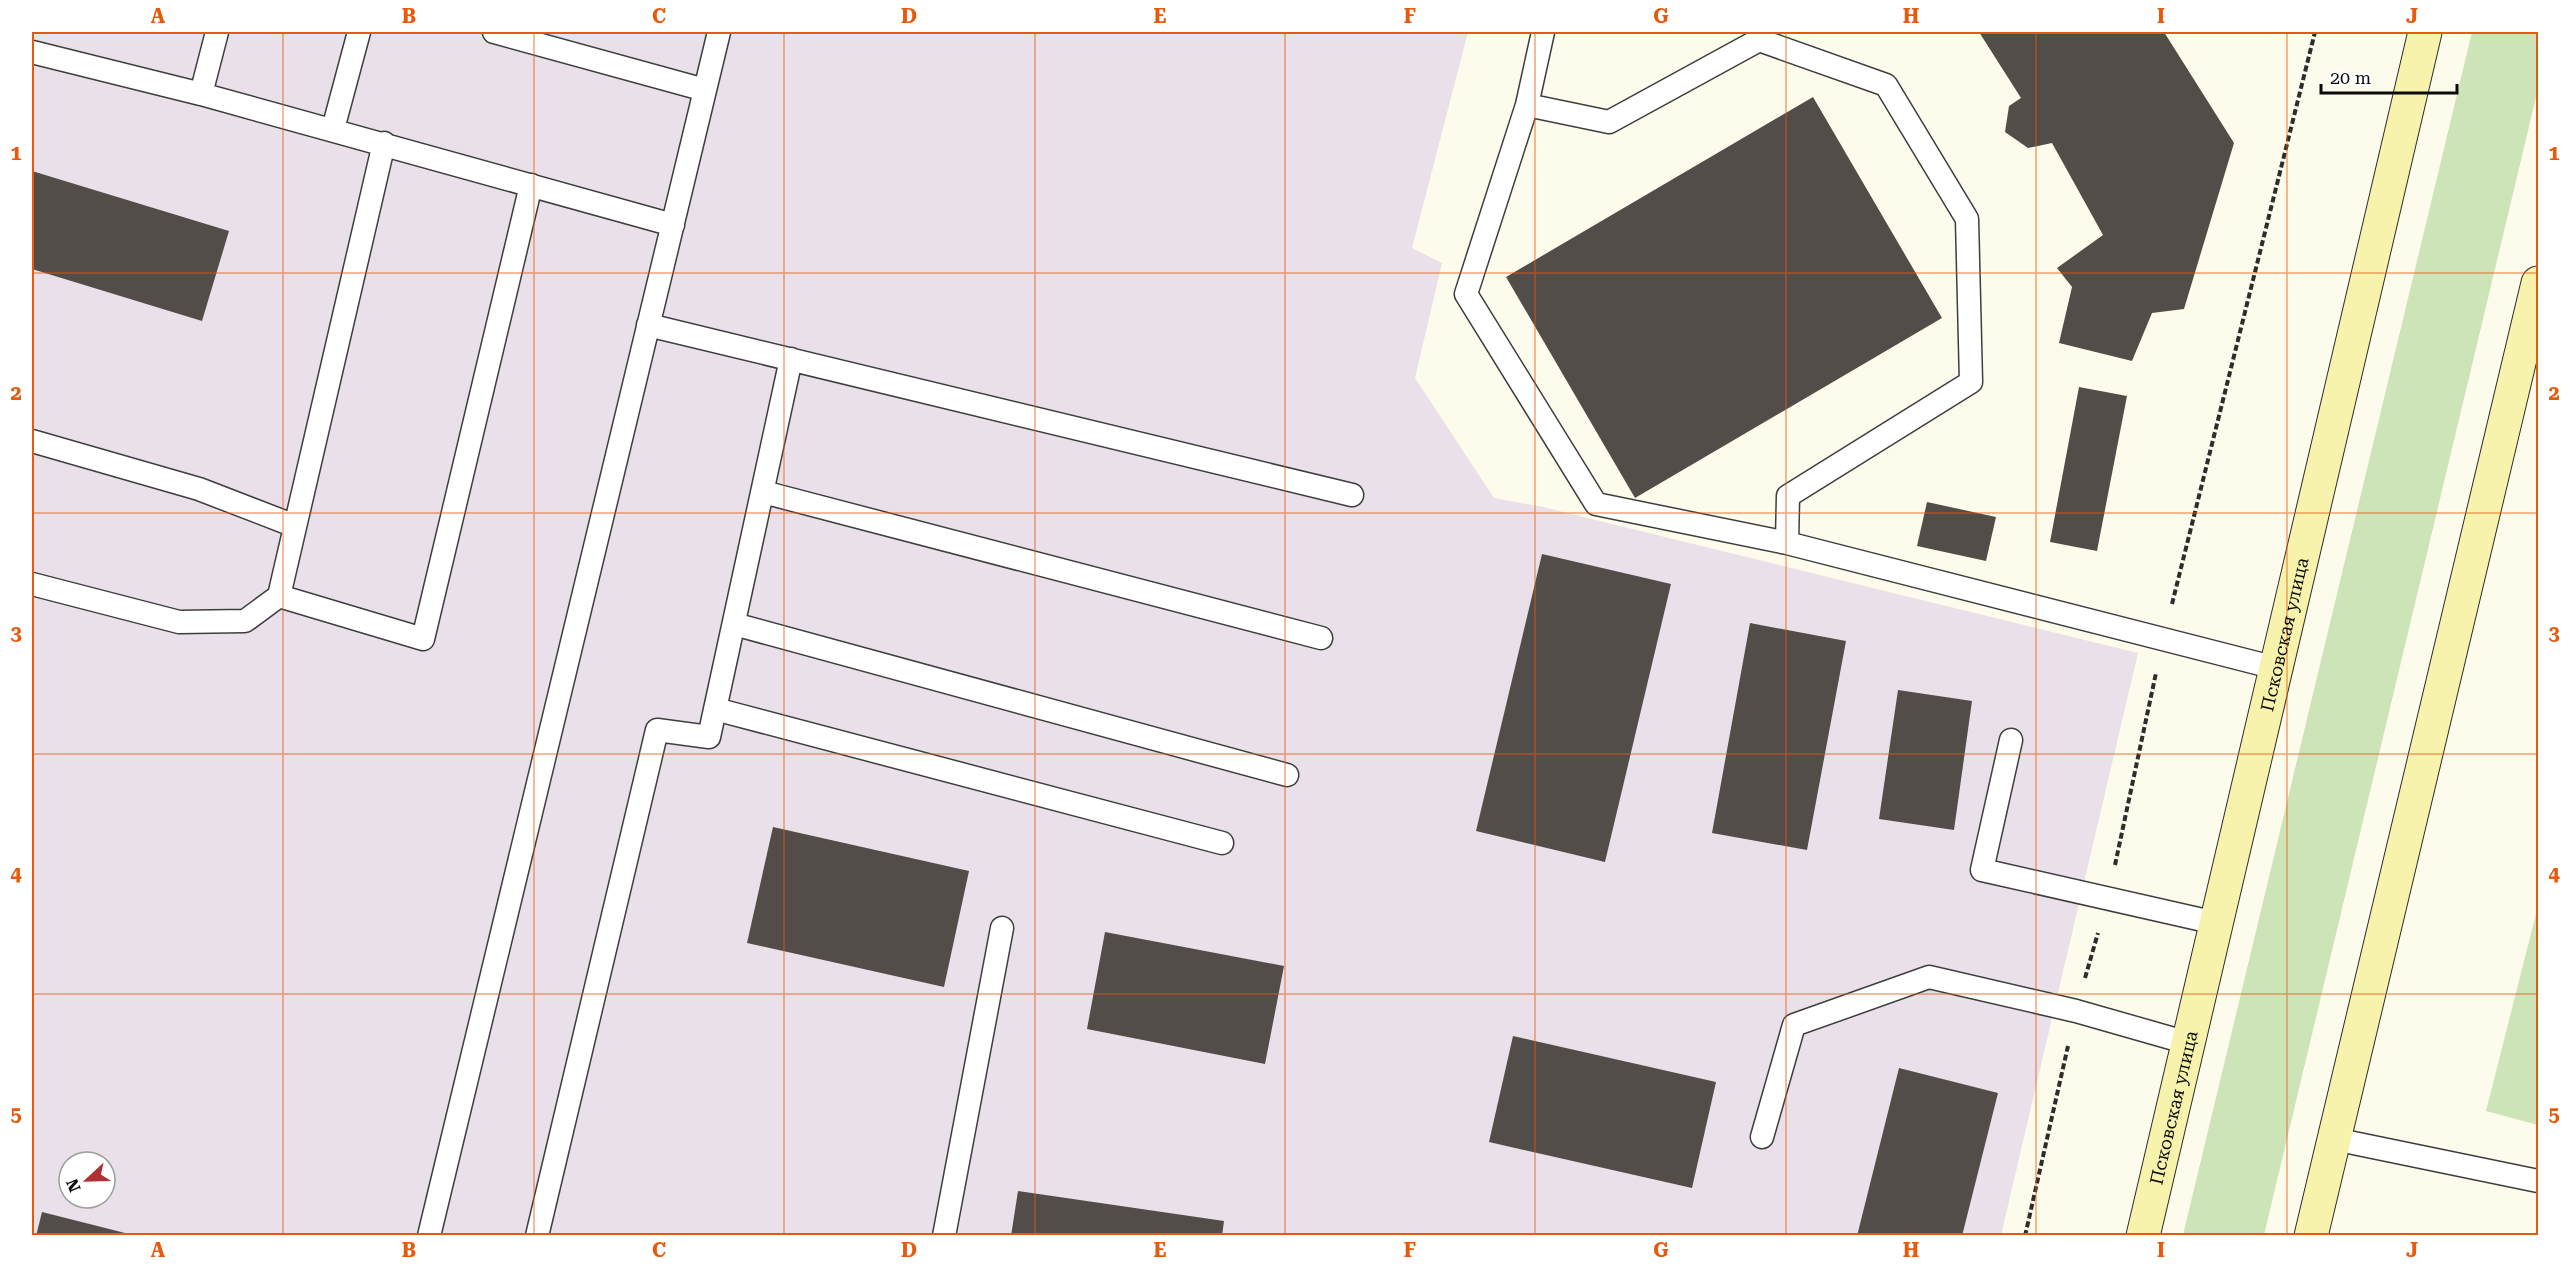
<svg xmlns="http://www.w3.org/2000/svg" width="2570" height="1267" font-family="'Roboto Serif',serif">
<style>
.industrial{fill:#e9e0e9;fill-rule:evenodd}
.green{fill:#cce4b8}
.building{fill:#534d49}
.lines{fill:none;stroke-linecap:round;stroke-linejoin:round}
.lane-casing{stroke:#3e3e3e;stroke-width:25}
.secondary-casing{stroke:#2d2d2d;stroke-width:35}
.path{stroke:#2d2d2d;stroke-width:4;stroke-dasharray:6 3;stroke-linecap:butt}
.lane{stroke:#fff;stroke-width:22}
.secondary{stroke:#f7f3ac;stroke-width:33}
.grid{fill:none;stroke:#e8590c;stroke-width:1.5;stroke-opacity:0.55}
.labels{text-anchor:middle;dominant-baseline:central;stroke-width:6;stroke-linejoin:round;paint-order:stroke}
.street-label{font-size:18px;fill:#0b0b0b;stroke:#fff}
.neatline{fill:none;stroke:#e8590c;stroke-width:2}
.grid-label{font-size:20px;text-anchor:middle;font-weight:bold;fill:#e8590c}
</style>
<rect width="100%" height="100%" fill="#fdfbeb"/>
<path class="industrial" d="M32,32H1468L1412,248L1442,263L1415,378L1494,498L1543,507L2138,653L2001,1235H32ZM69,1162H105V1198H69Z"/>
<path class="green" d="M2472,32H2538V89L2264,1235H2183Z
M2538,906V1125L2486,1111Z"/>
<path class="building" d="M1979,32H2164L2234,143L2184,309L2152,313L2132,361L2059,343L2072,287L2057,268L2103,235L2052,143L2028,148L2005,132L2009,106L2021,98Z
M1813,97L1942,318L1635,498L1506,277Z
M32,171L229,231L202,321L32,269Z
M2079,387L2127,396L2097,551L2050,542Z
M1927,502L1996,517L1986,561L1917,546Z
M1542,554L1671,584L1605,862L1476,831Z
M1750,623L1846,641L1807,850L1712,833Z
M1898,690L1972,701L1954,830L1879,819Z
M773,827L969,871L944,987L747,943Z
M1105,932L1284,966L1265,1064L1087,1029Z
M1513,1036L1716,1082L1692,1188L1489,1142Z
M1899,1068L1998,1093L1962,1236H1857Z
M1018,1191L1224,1221L1222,1236H1011Z
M42,1212L133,1235V1236H36Z"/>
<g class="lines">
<g class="lane-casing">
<path id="lane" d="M494,32L705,90
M1543,32L1527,105L1609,122L1759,40L1886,85L1967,219L1971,382L1788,496L1787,543L2276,668
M32,52L201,94L673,225
M201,94L217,32
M1527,105L1466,294L1596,504L1787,543
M333,129L359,32
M384,143L279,596L423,639L531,185
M648,325L1352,495
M32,441L199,489L295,526
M763,492L1321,638
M32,584L179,622L245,621L279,596
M734,624L1287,775
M715,709L1222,843
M2011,740L1982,870L2216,923
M1762,1137L1794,1025L1929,977L2076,1011L2188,1043
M2334,1139L2538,1181
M429,1236L719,32
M537,1236L657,730L709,737L791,359
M944,1236L1002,928"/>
</g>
<g class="secondary-casing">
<g id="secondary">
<path id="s1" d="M2143,1236L2425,32"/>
<path d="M2311,1236L2538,283"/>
</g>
</g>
<path class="path" d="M2172,604L2315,32
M2115,865L2156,673
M2085,978L2098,933
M2025,1236L2068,1046"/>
<use href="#lane" class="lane"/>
<use href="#secondary" class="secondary"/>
</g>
<path class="grid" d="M283,32V1236M534,32V1236M784,32V1236M1035,32V1236M1285,32V1236M1535,32V1236M1786,32V1236M2036,32V1236M2287,32V1236M32,273H2538M32,513H2538M32,754H2538M32,994H2538"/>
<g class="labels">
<g class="street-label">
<text stroke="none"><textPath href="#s1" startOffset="618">Псковская улица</textPath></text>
<text stroke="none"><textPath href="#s1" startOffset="132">Псковская улица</textPath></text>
</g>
</g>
<rect width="2570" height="1267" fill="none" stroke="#ffffff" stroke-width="66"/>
<g transform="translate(87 1180) rotate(248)"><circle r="28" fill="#ffffff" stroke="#9d9d9d" stroke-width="1.5"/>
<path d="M0-4.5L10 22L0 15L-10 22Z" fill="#ad3231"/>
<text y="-9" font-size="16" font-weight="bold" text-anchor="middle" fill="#0b0b0b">N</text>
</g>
<path d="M2321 84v9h136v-9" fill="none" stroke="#0b0b0b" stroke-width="3"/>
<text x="2330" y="84" font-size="18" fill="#0b0b0b" stroke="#ffffff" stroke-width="4.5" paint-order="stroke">20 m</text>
<rect x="33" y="33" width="2504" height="1201" class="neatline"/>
<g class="grid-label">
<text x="158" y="23">A</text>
<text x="409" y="23">B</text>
<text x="659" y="23">C</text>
<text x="909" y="23">D</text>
<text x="1160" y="23">E</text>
<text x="1410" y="23">F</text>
<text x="1661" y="23">G</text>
<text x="1911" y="23">H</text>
<text x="2161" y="23">I</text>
<text x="2412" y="23">J</text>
<text x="16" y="160">1</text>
<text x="2554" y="160">1</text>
<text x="16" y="400">2</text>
<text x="2554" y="400">2</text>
<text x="16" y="640">3</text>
<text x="2554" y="640">3</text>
<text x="16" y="881">4</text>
<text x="2554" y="881">4</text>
<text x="16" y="1121">5</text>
<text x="2554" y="1121">5</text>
<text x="158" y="1257">A</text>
<text x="409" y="1257">B</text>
<text x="659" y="1257">C</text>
<text x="909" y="1257">D</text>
<text x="1160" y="1257">E</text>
<text x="1410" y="1257">F</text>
<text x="1661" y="1257">G</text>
<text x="1911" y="1257">H</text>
<text x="2161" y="1257">I</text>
<text x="2412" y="1257">J</text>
</g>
</svg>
